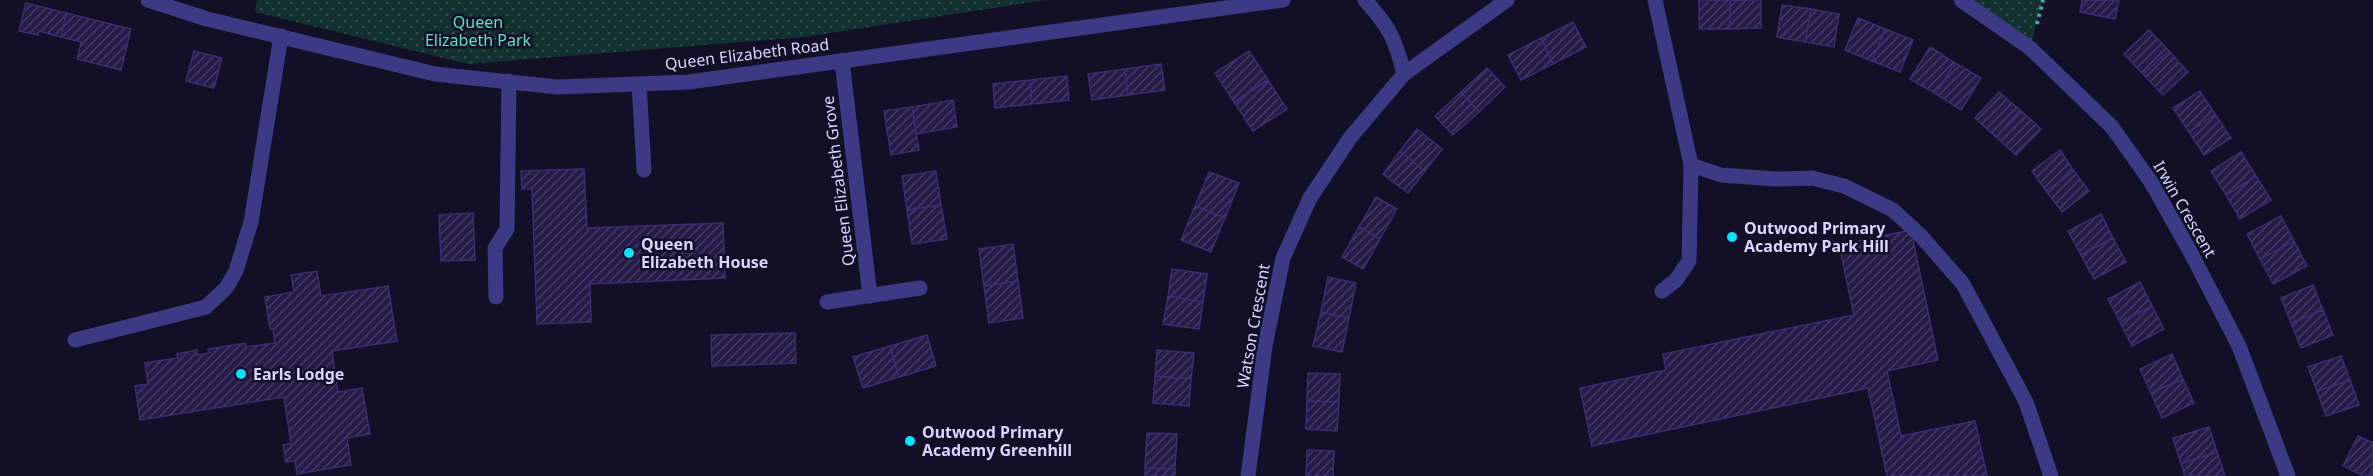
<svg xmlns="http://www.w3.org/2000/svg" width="2373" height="476" font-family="'Noto Sans',sans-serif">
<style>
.grass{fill:url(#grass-dots)}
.building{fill:url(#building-hatch);stroke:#3b2d73;stroke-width:1.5}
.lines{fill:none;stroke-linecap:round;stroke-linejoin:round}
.path{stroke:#2fb8b0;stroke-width:4;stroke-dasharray:3 4.5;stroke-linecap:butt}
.service{stroke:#3d3a85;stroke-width:15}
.minor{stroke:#3d3a85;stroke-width:15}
.tertiary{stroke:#3d3a85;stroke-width:15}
.poi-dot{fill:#00e5ff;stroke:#130f26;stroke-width:2}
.labels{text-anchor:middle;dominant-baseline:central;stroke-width:5;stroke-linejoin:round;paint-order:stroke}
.park-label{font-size:16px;fill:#5fe0c0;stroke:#130f26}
.street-label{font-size:16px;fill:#d9d4ff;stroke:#130f26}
.poi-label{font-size:16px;font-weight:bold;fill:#d9d4ff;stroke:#130f26;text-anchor:start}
</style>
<defs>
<pattern id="grass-dots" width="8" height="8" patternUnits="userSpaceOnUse" patternTransform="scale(1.5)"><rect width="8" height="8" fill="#12302f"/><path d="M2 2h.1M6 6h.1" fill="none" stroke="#344d4e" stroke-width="1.8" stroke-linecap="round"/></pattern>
<pattern id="building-hatch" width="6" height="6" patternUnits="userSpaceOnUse" patternTransform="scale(1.5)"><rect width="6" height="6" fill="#241b47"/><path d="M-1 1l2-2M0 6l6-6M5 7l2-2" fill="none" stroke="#433b63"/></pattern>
</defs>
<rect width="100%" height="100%" fill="#130f26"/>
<path class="grass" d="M257,0H1045L804,37L468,64L255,12Z
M1961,0H2043L2030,48Z"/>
<path class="building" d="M1699,0H1730V29H1699Z
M1730,0H1761V28L1730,29Z
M2082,0H2119L2115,19L2080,12Z
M26,3L66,13L61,37L39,31L38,35L19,31Z
M1782,5L1811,9L1805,42L1777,37Z
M1811,9L1839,14L1834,47L1805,42Z
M66,13L131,29L121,70L77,59L81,42L61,37Z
M1858,18L1885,29L1872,61L1845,50Z
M1573,22L1586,47L1553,64L1541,38Z
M1885,29L1913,40L1900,72L1872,61Z
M2149,30L2169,51L2143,74L2124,54Z
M1541,38L1553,64L1521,80L1508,55Z
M1930,47L1955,63L1936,94L1910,79Z
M194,51L222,58L214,88L186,81Z
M1249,51L1268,80L1234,102L1215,73Z
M2169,51L2188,72L2163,95L2143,74Z
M1955,63L1981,78L1961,110L1936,94Z
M1161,64L1165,90L1128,95L1125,69Z
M1487,68L1505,87L1479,112L1461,92Z
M1125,69L1128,95L1092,100L1088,74Z
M1067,76L1069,100L1032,104L1030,80Z
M1030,80L1032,104L995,108L993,84Z
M1268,80L1287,109L1253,131L1234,102Z
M2200,91L2215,114L2189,132L2173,108Z
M1461,92L1479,112L1453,135L1435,116Z
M1999,92L2020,110L1996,137L1975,118Z
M953,100L957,127L916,134L912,107Z
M912,107L919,150L891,155L884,111Z
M2020,110L2041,129L2016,155L1996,137Z
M2215,114L2231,138L2204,155L2189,132Z
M1417,129L1442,149L1425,171L1400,151Z
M2060,150L2074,171L2046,191L2032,171Z
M1400,151L1425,171L1408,193L1383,174Z
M2241,152L2256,176L2226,195L2211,171Z
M584,169L587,228L723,223L725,278L590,284L591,322L537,324L532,189H522L521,171Z
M936,171L941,205L907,210L902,176Z
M2074,171L2089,191L2062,212L2046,191Z
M1209,172L1239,183L1225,218L1195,206Z
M2256,176L2271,200L2240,219L2226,195Z
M1376,197L1397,209L1380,239L1359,227Z
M941,205L947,239L912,244L907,210Z
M1195,206L1225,218L1211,252L1181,240Z
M473,213L475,260L441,261L439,215Z
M2101,214L2113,238L2081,255L2068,231Z
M2281,216L2294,241L2260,259L2247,234Z
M1359,227L1380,239L1363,269L1342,257Z
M1911,230L1938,360L1887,371L1901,436L1975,421L1987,476H1887L1868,388L1592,446L1580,388L1666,370L1663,354L1854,315L1839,245Z
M2113,238L2126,262L2094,279L2081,255Z
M2294,241L2307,266L2273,284L2260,259Z
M1013,244L1018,281L984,286L979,249Z
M1172,269L1207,274L1203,302L1168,296Z
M317,271L321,296L388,286L397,341L332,351L338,392L362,388L370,434L347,438L351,465L297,474L295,461L286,462L283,445L291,444L284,397L140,420L135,386L148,384L145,363L178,358L177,354L197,350V355L209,353L208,349L245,343L246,347L275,343L273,329H270L265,297L294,292L291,275Z
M1328,277L1356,283L1349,318L1321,312Z
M1018,281L1023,318L989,323L984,286Z
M2140,282L2152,306L2120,322L2108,299Z
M2313,285L2323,310L2291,323L2281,298Z
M1168,296L1203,302L1199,329L1163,324Z
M2152,306L2164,329L2132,346L2120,322Z
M2323,310L2333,335L2301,348L2291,323Z
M1321,312L1349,318L1342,352L1313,346Z
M795,333L796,363L712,366L711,335Z
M927,335L936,366L899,377L890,346Z
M890,346L899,377L863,388L853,357Z
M1157,350L1194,353L1191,379L1155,376Z
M2172,354L2183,379L2151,393L2140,369Z
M2341,356L2350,380L2317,391L2308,367Z
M1308,373L1340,374L1339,402L1307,401Z
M1155,376L1191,379L1189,406L1153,403Z
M2183,379L2194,403L2162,418L2151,393Z
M2350,380L2359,405L2326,416L2317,391Z
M1307,401L1339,402L1337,431L1306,429Z
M2209,427L2217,452L2181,464L2173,438Z
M1147,433L1177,434L1175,469L1145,468Z
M2358,436L2373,443L2372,476H2364L2343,466Z
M1307,450L1334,451L1333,476H1306Z
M2217,452L2225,476H2185L2181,464Z
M1145,468L1175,469V476H1145Z"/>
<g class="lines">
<path class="path" d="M2037,24L2043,0"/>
<path class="service" d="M1655,0L1691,165L1689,261L1676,280L1662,291
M639,84L644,170
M1691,165L1721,175L1776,179L1812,178L1844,186L1893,210L1921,236L1963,284L2026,402L2051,476
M496,297L495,248L507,229L509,81
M75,340L206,307L226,288L236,271L251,222L281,36"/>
<path class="minor" d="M1365,0C1390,28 1395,38 1404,74
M1961,0L2030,48L2112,127L2151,182L2192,255L2239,346L2288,476
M842,61L870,296
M827,302L920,288
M1248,476L1265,346L1283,258L1310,198L1350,138L1404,74L1507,0"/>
<path class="tertiary" d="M148,0L207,19L435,74L557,87L689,82L1283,0"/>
</g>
<g class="poi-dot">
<circle cx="1732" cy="237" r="6"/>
<circle cx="629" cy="253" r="6"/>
<circle cx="241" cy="374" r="6"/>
<circle cx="910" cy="441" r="6"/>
</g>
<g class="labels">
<g class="park-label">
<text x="478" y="22">Queen<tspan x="478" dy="18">Elizabeth Park</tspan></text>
</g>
<g class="street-label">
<text transform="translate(747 54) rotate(-7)">Queen Elizabeth Road</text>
<text transform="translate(838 181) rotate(-97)">Queen Elizabeth Grove</text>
<text transform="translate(2185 209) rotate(60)">Irwin Crescent</text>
<text transform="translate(1253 326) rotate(-80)">Watson Crescent</text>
</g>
<g class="poi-label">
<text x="1744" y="228">Outwood Primary<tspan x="1744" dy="18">Academy Park Hill</tspan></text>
<text x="641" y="244">Queen<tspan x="641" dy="18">Elizabeth House</tspan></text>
<text x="253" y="374">Earls Lodge</text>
<text x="922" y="432">Outwood Primary<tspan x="922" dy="18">Academy Greenhill</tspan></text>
</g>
</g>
</svg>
